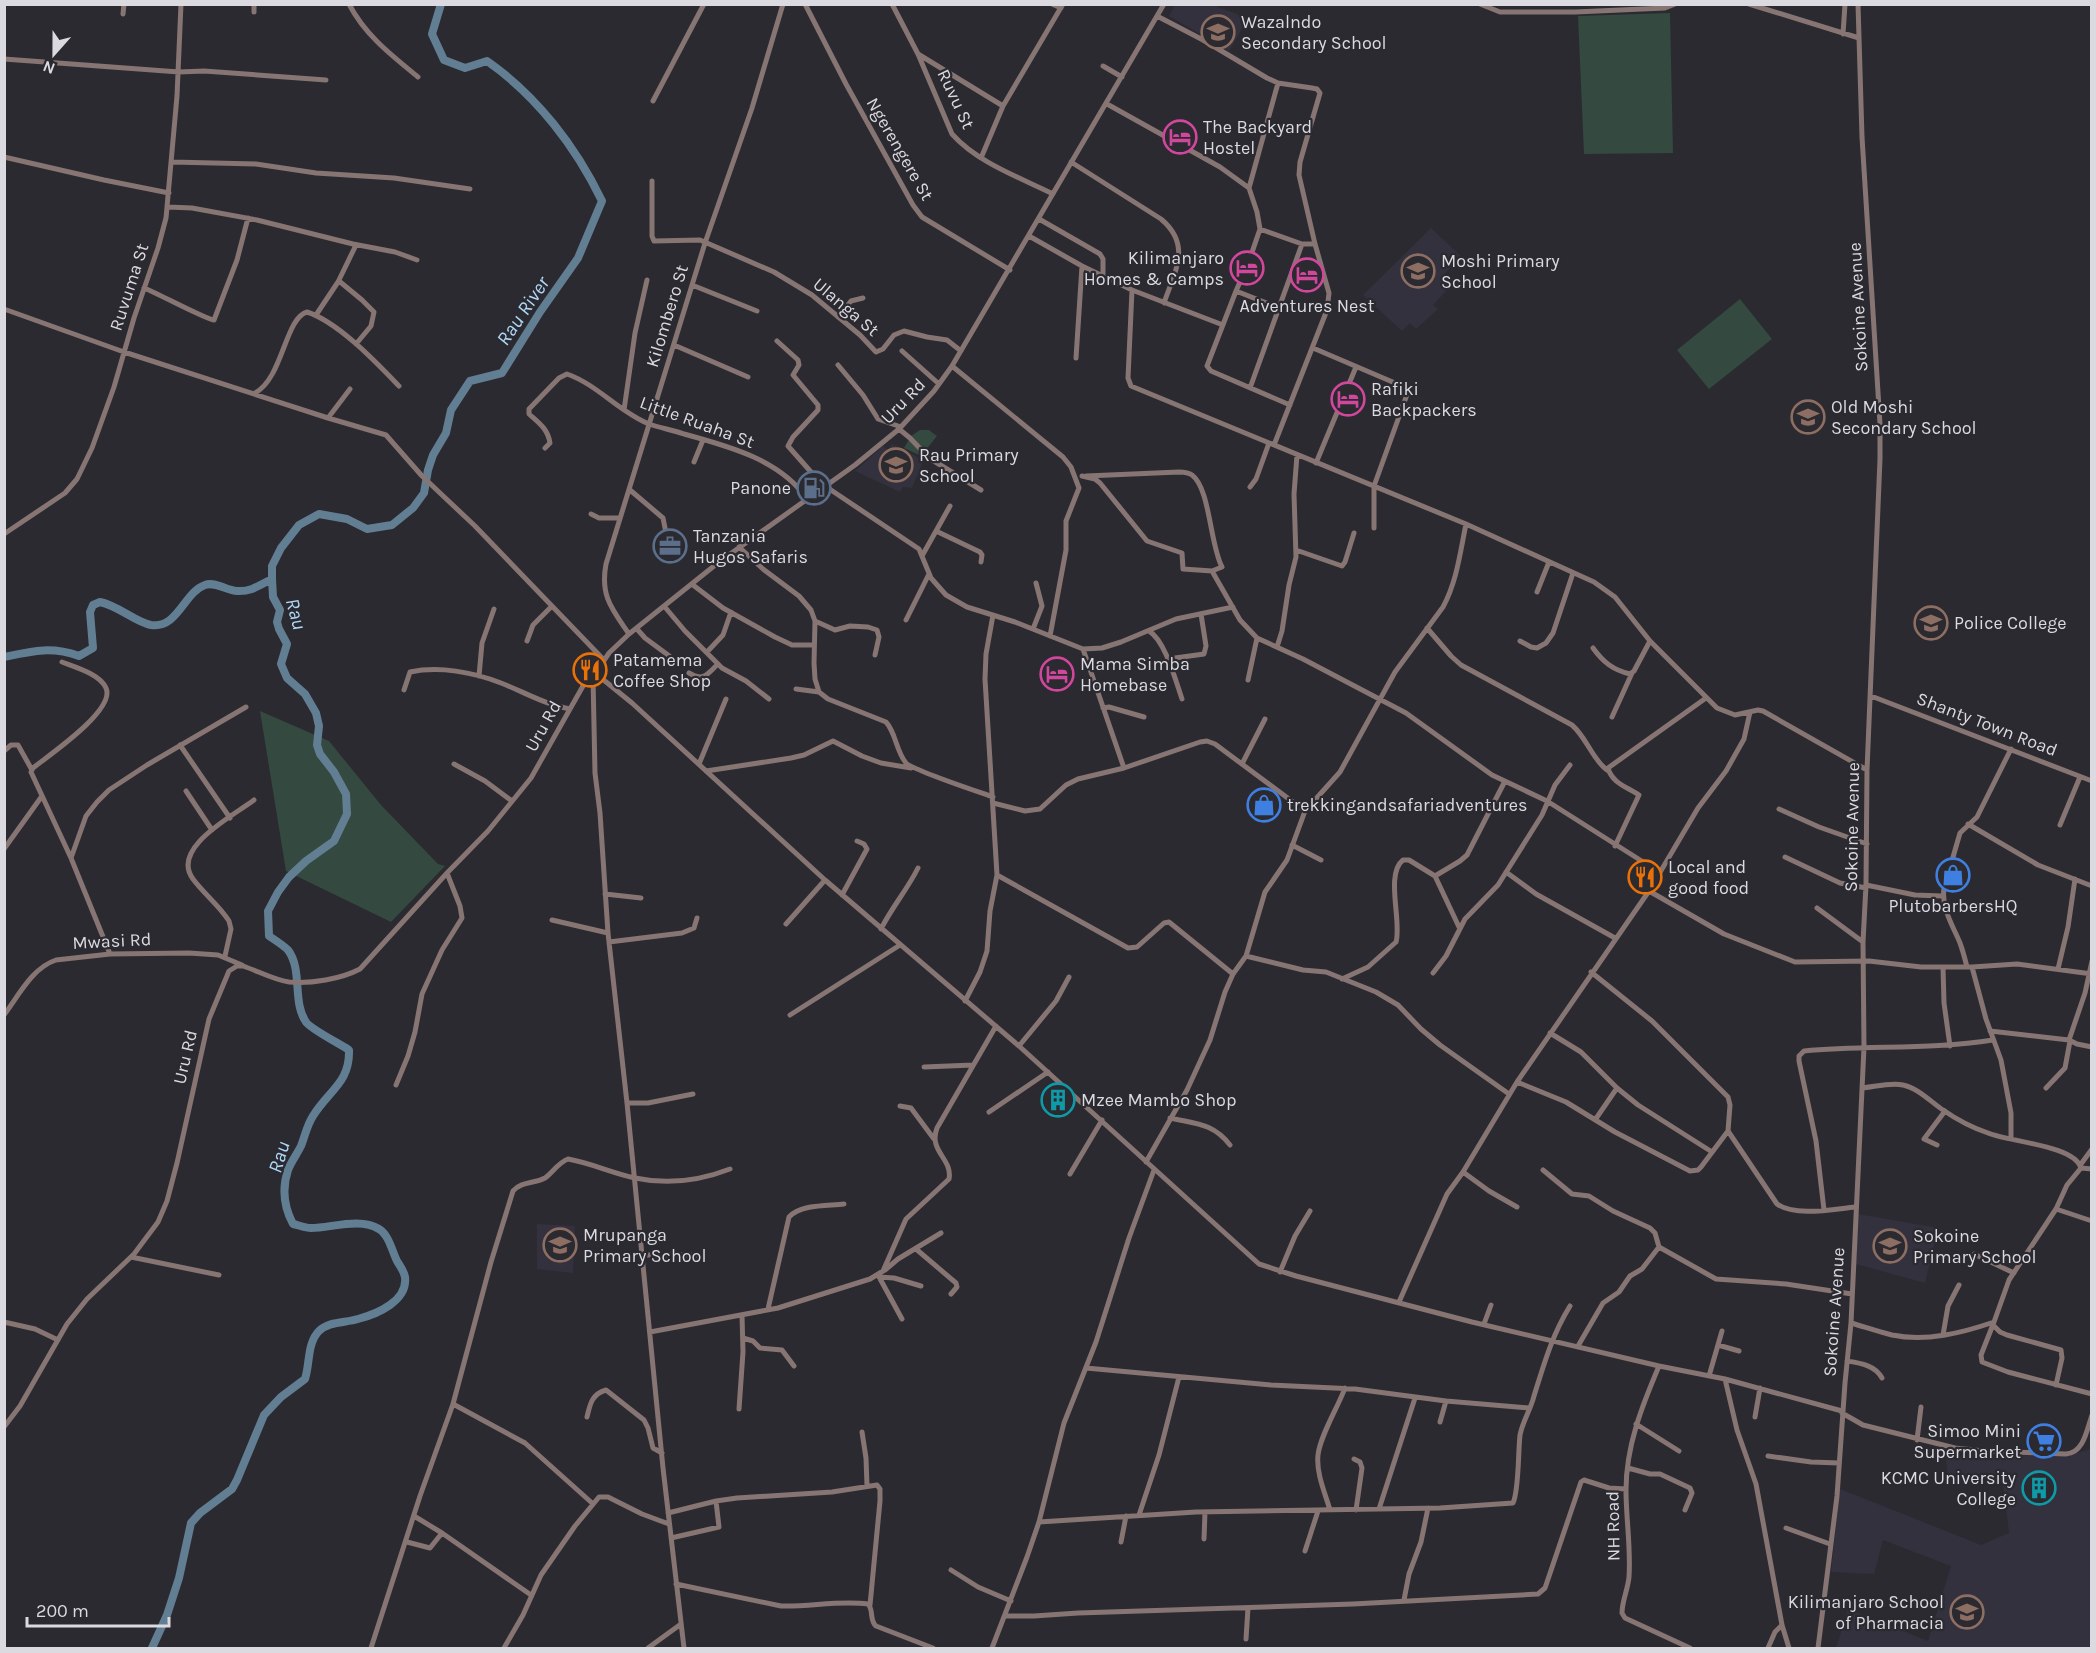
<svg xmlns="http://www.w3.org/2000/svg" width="2096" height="1653" font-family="Karla,sans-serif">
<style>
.built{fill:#33313e}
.green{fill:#34493f}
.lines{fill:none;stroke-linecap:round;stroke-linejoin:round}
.river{stroke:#627e93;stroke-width:8}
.minor{stroke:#867572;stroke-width:5}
.labels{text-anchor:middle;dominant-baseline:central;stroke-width:4.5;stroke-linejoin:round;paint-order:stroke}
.poi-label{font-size:18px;fill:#dbdae0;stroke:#2b2a31;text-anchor:start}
.street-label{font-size:18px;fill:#dbdae0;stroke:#2b2a31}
.water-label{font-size:20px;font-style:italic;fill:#afd8f7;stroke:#2b2a31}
</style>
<rect width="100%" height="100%" fill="#2b2a31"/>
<path class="built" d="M1212,5L1248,18L1229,51L1169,16L1175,5Z
M1431,228L1462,257L1444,274L1453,284L1433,305L1438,309L1416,329L1410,323L1402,331L1363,295Z
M892,444L918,457V460L923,462L912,488L903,487L900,492L855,471L883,446L888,450Z
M1858,1214L1938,1228L1925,1283L1856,1264Z
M537,1224L575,1226L573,1273L537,1269Z
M2091,1449V1648H1836L1848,1609L1928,1641L1951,1566L1883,1540L1874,1574L1831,1572L1840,1489L1981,1545L2009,1533L2002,1475L1948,1481L1946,1457L2073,1454Z"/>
<path class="green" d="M1670,13L1673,153L1584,154L1578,16Z
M1740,299L1772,339L1709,389L1677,350Z
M920,430H929L937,436L921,456L904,448L911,436Z
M260,711L329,741L381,805L438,864L445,866L391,922L286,871Z"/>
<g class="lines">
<path class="river" d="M4,657C32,651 51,646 79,656L93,648L90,612L93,605L100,602C119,606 135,622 151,625C178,629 184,592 205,585C215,581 227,591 237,591C251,592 260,585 272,579
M152,1648L167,1615L179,1578L191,1523L200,1513L232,1489L237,1480L264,1415L281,1397L305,1379C310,1364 307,1343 319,1331C329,1321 345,1323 358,1319C377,1314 408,1301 405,1277C404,1271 400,1266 397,1261C392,1251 389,1235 379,1229C360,1217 331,1228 311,1228C305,1228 298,1225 293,1224C284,1207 282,1188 288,1170C291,1162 297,1154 301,1146C305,1136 307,1125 313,1116C329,1090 350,1083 349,1050C340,1044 309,1028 306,1022C292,1002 303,970 288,950C283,945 275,940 269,936L268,911L278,892L289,877L306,861L334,841L347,814L346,794L334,772L320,754L317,745L319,726L316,713L305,694L287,678L281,664L287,644L279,629L277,622L280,610L273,597L272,579V566L281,548L299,525L319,514L347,519L367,529L392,525L413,508L424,493L428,470L433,455L446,433L451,410L470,381L502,373L540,312L578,258L602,201C576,147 537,96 487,61L465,68L444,60L432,34L441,4"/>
<path class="minor" d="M349,4C365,35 391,55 418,77
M805,4L846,84L913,205L922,217L1010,270
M892,4L918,54L952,134C978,163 1019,177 1053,194
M1052,4L1061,8
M1480,4L1500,12H1575L1665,8L1675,4
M1749,4L1859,38
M254,12V4
M123,14L124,4
M1157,16L1203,40L1267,78L1278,83L1312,88L1317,89L1320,93L1300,162L1299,175L1315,244L1329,293L1327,310L1274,445
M1843,34L1845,4
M918,54L1003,106
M4,59L179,72L204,71L326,80
M1103,66L1122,77
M653,101L704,4
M1107,104L1220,167L1249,188L1257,212L1260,229L1248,264L1236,291L1207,366L1211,371L1290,405
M4,157L104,180L169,193
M981,158L1003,106L1063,4
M172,162L256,164L316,173L394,178L470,189
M1071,162L1161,219C1192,245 1175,271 1164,303
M652,181V236L654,241L700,240L774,272L812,295L860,335L876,352L883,349L894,335L904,331L927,337L947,340L961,351
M1249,188L1278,83
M168,207L192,208L257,220L353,244L395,252L417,260
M1039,219L1100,254L1103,259V276
M1260,229L1302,244H1315
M1029,236L1082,266L1132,290L1223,325
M339,281L362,300L374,312L371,326L356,344
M692,285L757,311
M144,288C157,293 207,320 214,320L237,260L248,218
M1132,290L1128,378L1131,386L1466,524L1594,582L1615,597L1650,641L1717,708L1735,715L1758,710L1763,711L1867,770
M1236,291L1279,308
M4,309L124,352L328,418L386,435L422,476L475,526L604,660
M316,315L338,282L356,245
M838,317L851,301L863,298
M777,341L798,360L799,365L793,375L818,405V410L793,437L788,446L811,472L822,488
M674,345L748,377
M1313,348L1409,389L1374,486V528
M902,351L939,384
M1076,358L1082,266
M838,365L863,395L878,419L901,427
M952,366L1063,457L1071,467L1079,488L1066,521V550L1050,636
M1250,388L1302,244
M255,393C283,378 285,318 307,312C338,322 376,362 399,386
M624,410L635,333L647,280
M328,418L350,389
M899,429L910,438L929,458L981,490
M545,448L550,443C548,429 539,423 529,414V409L559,378L567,374C598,385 619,412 649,424C660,428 673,430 684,434C728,446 781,460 807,499
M694,462L703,440
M1316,463L1356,367
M1082,476L1095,479L1100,483L1147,541L1182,553L1183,569L1212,571L1240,620L1257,638L1303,659L1406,713L1492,775L1547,801L1659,872
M1086,476L1179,472C1183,472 1188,472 1192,475C1210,488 1210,545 1222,567L1212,571
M825,486L919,549L931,578L946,595L967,607L1015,622L1083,649L1102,648L1121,642L1176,619L1233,607
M1250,487L1256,479L1269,443
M630,490L663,518L666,533
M591,514L599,518H620
M936,531L980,552L982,555L981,562
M4,534L65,493L77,479L92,448L114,387L134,318L158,248L166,218L177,96L181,4
M739,547L763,569L799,596L811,610L815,621L814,663L815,679L819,692L828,699L886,722C896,733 896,751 906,763C912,770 979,792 993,797
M1296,550L1342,566L1345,562L1354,533
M922,556L950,506
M693,585L723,608L775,637L792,645H813
M1537,592L1549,562
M664,606L685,631L722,668L746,681L769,699
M906,620L929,574
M815,621L835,630L850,626L868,627L877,630L879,637L875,655
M1427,628L1451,656L1461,665L1572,725C1587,738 1592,759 1607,770
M637,629L645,638L672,658
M1033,629L1042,606L1036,583
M1149,631C1165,640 1176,682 1182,699
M629,634C612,609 600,596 606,564L705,243L752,108L783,4
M527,641L533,625L552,606
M1520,641L1531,647L1537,648L1546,643L1553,633L1573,573
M1277,647L1282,631L1289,585L1296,557L1294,494L1297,455
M1593,648C1603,662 1613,670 1630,674L1634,671L1650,641
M1083,649L1124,768
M707,652L723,635L731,612
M1168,659L1204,654L1206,646L1201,614
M62,662C75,667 100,674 106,688C116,710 49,755 33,768L31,772L71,858L110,954
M595,673L632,703L825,880L1019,1046L1259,1264L1296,1276L1472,1322L1659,1366L1725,1379L1842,1411
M689,673C704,682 707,674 718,664
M479,676L482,643L494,609
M593,677L595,773L600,813L608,933L627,1103L663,1468L684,1648
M1248,680L1257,638
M796,689L819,692
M404,690L410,672C439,666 473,672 501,683C524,692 546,705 570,709
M1871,696L2092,781
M1103,708L1109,707L1144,717
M1612,717L1632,673
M180,745L230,818
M4,751L11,745H18L32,770
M454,764L485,781L512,801
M699,764L726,699
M1242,764L1265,719
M706,771L791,758L804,755L833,741L862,756L881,763L911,768
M186,791L212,830
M993,803L1025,811L1040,809L1066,785L1078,779L1124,768L1200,742L1207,741L1215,744L1305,811
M1779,809L1819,827L1867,844
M1968,824L2038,865L2092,886
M2060,825L2080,777
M1292,845L1321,860
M1615,846L1639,795C1627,787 1612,783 1608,768L1706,698
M4,849L42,796
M1785,857L1840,883L1866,888
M71,858L86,816L97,802L109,790L147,765L246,707
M1506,872L1536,894L1615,938
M997,875L1128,948L1137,947L1164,923L1169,922L1233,974
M1435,876L1460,861L1467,855L1505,781
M1866,885L1915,895L1942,896
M1649,891L1724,934L1795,962L1869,961L1921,967H1972L2017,964L2092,974
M605,894L641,898
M842,895L867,849L864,844L857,841
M1817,908L1863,942
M552,920L608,933
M786,924L825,880
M881,929C892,907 907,890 918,868
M609,942L682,933L694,928L697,918
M225,956L231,929L229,921C219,905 204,894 193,879C170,848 233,816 254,800
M1246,956L1303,970L1326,972L1376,992L1398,1005L1421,1029L1440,1045L1509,1094
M1943,967L1944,1003L1950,1046
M1967,967C1965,959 1963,951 1960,943C1953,926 1941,908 1944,888L1960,833L1977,817L2011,749
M1972,967L1986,1019L2001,1060L2011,1113V1139
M2058,969L2068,927L2075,879
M1591,972L1652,1021L1728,1097L1730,1105L1728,1131L1777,1204C1795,1217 1834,1209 1855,1207
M1433,973L1446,956L1465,919L1498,885L1542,815L1555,785L1570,765
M1342,979L1368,967L1396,942C1402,922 1385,874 1403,860H1409L1435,876L1459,927
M965,1001L980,972L987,951L990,911L997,875L985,679L986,654L993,615
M4,1015C19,995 32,968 56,960L110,954L189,953L218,955L242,965
M790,1015L900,945
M1990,1031L2069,1040L2085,993L2092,961
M1550,1033L1581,1052L1617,1088L1638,1105L1712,1152
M2069,1040L2077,1044L2092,1047
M1019,1046L1056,1001L1069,977
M924,1067L973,1065
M1517,1082L1566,1102L1615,1132L1690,1171L1698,1170L1701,1167L1728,1131
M396,1085L408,1056L415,1032L422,994L442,950L462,918L460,906L447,873
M1862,1088C1874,1087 1891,1082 1903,1085C1918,1088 1931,1102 1943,1110C1956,1119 1973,1128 1988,1133C2009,1142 2074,1145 2081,1168
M2046,1088L2065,1068L2070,1041
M627,1103H648L693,1094
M900,1106L911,1108L934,1139
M989,1112L1048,1072
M1170,1118C1196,1124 1213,1123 1230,1145
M1595,1120L1617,1088
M1937,1145L1924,1139L1945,1111
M1146,1162L1187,1090L1210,1040L1225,992L1233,974L1246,956L1265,892L1287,860L1305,811L1340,772L1395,672L1443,607C1457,581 1460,553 1466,524
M2081,1164L2092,1149
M1543,1170L1572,1194L1589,1196L1613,1211L1650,1228L1655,1233L1659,1247L1716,1279L1786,1284L1852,1294
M1463,1172L1489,1191L1517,1207
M1070,1174L1102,1120
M2056,1209L2092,1221
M1824,1210L1816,1141L1799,1061V1056L1804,1051C1867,1045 1931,1050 1993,1040
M916,1249L956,1283L957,1287L951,1294
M1974,1254L2014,1273
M642,1255H697
M131,1257L219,1275
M885,1270L898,1259L941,1233
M1280,1272L1295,1236L1310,1211
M878,1275L902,1319
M879,1277L894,1278L921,1286
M1399,1302L1447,1194L1463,1172L1517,1082L1649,891L1698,808L1726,771L1744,739L1750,712
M768,1309L789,1217C801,1204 828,1206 844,1204
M4,1322L35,1329L58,1340
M1994,1322L1981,1355L1982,1362L2008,1372L2092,1394
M1851,1323C1865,1327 1879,1332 1892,1335C1926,1342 1962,1333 1994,1322L2009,1280L2056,1209L2067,1185L2081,1168L2092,1169
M1484,1324L1491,1305
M1993,1325L2000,1332L2007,1335L2061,1350L2062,1358L2056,1385
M650,1332L778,1308L870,1279L883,1271L906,1219L949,1179C953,1159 928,1151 937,1128L996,1026
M1943,1335L1948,1306L1959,1285
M743,1338L753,1341L760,1348L782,1350L794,1366
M1718,1345L1739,1351
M1578,1346L1603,1303L1619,1292L1630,1276L1642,1269L1659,1247
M1847,1361C1860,1363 1875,1365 1882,1378
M1659,1366C1642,1406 1626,1446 1626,1490C1626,1519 1631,1548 1629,1577C1628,1589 1622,1601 1622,1613L1625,1618L1690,1648
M1086,1368L1271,1385L1355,1389L1446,1401L1529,1408
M1709,1376L1722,1331
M1725,1379L1737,1430L1756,1484L1782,1625L1789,1648
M453,1404L525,1443L592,1503
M739,1409L743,1352L742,1315
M1842,1413L1863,1425L1955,1448L1984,1451L2066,1454C2084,1453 2087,1429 2092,1415
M587,1417C590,1404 592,1394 606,1390L644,1420L648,1428L653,1448L662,1453
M1755,1417L1760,1388
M1440,1422L1446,1401
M1636,1424L1679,1451
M4,1427L20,1406L67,1324L87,1299L134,1254L158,1222L167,1201L177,1163L209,1019L229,971L237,966H243C258,971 274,980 289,982C311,984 341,979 360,969L447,873L488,831L531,778L583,686L593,677L609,653L629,634L719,562L855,465L899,429L934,391L952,366L1164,4
M862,1432L866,1458L867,1486
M1917,1440L1921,1407
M1768,1456L1811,1462L1839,1463
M1354,1459L1360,1462L1362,1468L1356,1510
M1628,1468L1650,1474H1660L1690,1488L1692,1493L1685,1510
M1379,1509L1415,1398
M1330,1510C1325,1493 1316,1473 1318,1455C1320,1436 1338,1407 1345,1388
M668,1513L716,1501L737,1498L832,1492L877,1485L880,1489V1501L870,1605
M1139,1515L1159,1455L1179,1377
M414,1516L442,1533L531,1595
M1039,1522L1196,1512L1440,1508L1513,1503C1519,1491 1518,1452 1520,1435C1523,1420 1531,1409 1534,1396C1544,1364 1552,1335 1570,1306
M1786,1528L1830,1544
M671,1538L719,1527L716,1501
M1204,1539L1205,1512
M407,1542L430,1548L442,1533
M1121,1542L1126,1516
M1305,1551L1318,1511
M951,1570L978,1587L1011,1601
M676,1584L781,1606C810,1607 839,1600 868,1604C874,1610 869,1620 876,1626L933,1648
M1404,1600L1409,1574L1421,1542L1428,1508
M1005,1616H1034L1078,1613L1353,1604L1538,1594L1545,1588L1581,1482L1584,1480L1609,1488L1626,1489
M1246,1639L1248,1608
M371,1648L420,1496L453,1404L491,1262L513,1191C522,1181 534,1184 545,1178C553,1172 558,1163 568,1159C591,1163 612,1173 635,1178C668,1185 699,1181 730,1169
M504,1648L523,1615L541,1575L575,1526L599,1497H608L642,1514L669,1524
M648,1648L681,1624
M992,1648L1027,1557L1039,1522L1064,1423L1096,1342L1129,1238L1154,1170
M1768,1648L1775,1632L1782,1625
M1818,1648L1837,1496L1845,1383L1851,1323L1864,1047L1863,942L1866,885L1867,770L1880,459V424L1862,137L1858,4"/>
</g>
<defs>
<g id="school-ring" transform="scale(1.725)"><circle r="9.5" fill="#2b2a31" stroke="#8d6e63" stroke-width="1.5"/><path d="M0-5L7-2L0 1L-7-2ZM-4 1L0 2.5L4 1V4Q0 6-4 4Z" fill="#8d6e63"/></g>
<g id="hotel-ring" transform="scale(1.725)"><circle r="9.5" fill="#2b2a31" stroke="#d1479c" stroke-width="1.5"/><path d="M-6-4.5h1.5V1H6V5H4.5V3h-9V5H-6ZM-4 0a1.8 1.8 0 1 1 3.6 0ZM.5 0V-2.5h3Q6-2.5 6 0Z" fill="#d1479c"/></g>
<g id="fuel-ring" transform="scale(1.725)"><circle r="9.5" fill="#2b2a31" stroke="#5c6f8a" stroke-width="1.5"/><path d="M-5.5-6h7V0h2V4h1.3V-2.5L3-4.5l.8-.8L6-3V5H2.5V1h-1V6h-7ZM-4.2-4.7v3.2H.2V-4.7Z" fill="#5c6f8a"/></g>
<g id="office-ring" transform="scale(1.725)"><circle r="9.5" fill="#2b2a31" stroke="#5c6f8a" stroke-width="1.5"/><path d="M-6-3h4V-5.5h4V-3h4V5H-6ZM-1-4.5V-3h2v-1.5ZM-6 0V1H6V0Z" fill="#5c6f8a"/></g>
<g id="university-ring" transform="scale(1.725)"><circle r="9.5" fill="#2b2a31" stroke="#8d6e63" stroke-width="1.5"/><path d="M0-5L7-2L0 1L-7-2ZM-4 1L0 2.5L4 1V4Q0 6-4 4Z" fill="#8d6e63"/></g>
<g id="restaurant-ring" transform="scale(1.725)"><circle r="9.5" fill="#2b2a31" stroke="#e8710a" stroke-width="1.5"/><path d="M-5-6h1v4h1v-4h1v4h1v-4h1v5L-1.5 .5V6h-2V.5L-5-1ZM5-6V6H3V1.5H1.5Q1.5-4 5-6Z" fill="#e8710a"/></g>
<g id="shop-ring" transform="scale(1.725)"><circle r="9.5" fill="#2b2a31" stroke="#3f7fe0" stroke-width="1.5"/><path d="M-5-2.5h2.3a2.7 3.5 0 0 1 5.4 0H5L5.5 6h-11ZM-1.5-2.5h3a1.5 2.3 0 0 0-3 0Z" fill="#3f7fe0"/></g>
<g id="building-ring" transform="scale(1.725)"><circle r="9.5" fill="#2b2a31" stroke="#0f9aa8" stroke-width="1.5"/><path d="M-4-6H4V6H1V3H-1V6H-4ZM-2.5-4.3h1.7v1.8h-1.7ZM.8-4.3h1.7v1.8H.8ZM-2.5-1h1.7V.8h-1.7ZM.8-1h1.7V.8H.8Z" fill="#0f9aa8"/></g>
<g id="supermarket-ring" transform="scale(1.725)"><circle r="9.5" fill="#2b2a31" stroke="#3f7fe0" stroke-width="1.5"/><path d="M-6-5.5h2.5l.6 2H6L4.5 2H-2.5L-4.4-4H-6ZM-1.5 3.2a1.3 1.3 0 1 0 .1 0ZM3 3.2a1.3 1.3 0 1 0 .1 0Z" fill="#3f7fe0"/></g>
</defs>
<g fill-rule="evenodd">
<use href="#school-ring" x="1218" y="32"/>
<use href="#hotel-ring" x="1180" y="137"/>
<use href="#hotel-ring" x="1247" y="268"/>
<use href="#school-ring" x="1418" y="271"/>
<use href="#hotel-ring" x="1307" y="275"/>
<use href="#hotel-ring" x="1348" y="399"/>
<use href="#school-ring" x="1808" y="417"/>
<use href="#school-ring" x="896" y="465"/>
<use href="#fuel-ring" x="814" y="488"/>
<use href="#office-ring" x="670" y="546"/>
<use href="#university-ring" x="1931" y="623"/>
<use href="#restaurant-ring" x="590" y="670"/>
<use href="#hotel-ring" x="1057" y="674"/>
<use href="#shop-ring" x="1264" y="805"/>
<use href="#shop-ring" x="1953" y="875"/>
<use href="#restaurant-ring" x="1645" y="877"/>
<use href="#building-ring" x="1058" y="1100"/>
<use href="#school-ring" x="560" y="1245"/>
<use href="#school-ring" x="1890" y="1246"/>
<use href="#supermarket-ring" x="2044" y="1441"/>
<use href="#building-ring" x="2039" y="1488"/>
<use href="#school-ring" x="1967" y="1612"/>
</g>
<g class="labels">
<g class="poi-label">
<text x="1241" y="22">Wazalndo<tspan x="1241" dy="21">Secondary School</tspan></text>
<text x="1203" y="127">The Backyard<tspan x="1203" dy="21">Hostel</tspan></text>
<text x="1224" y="258" text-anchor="end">Kilimanjaro<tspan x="1224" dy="21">Homes &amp; Camps</tspan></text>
<text x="1441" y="261">Moshi Primary<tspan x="1441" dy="21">School</tspan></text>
<text x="1307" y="306" text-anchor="middle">Adventures Nest</text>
<text x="1371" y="389">Rafiki<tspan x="1371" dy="21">Backpackers</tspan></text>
<text x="1831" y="407">Old Moshi<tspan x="1831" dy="21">Secondary School</tspan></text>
<text x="919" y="455">Rau Primary<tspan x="919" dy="21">School</tspan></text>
<text x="791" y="488" text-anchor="end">Panone</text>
<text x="693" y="536">Tanzania<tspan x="693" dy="21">Hugos Safaris</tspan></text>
<text x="1954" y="623">Police College</text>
<text x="613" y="660">Patamema<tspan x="613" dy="21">Coffee Shop</tspan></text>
<text x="1080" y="664">Mama Simba<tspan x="1080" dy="21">Homebase</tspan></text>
<text x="1287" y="805">trekkingandsafariadventures</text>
<text x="1668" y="867">Local and<tspan x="1668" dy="21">good food</tspan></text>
<text x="1953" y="906" text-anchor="middle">PlutobarbersHQ</text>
<text x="1081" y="1100">Mzee Mambo Shop</text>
<text x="583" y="1235">Mrupanga<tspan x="583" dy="21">Primary School</tspan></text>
<text x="1913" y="1236">Sokoine<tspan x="1913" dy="21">Primary School</tspan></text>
<text x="2021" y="1431" text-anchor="end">Simoo Mini<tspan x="2021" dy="21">Supermarket</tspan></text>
<text x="2016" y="1478" text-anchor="end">KCMC University<tspan x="2016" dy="21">College</tspan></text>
<text x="1944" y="1602" text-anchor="end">Kilimanjaro School<tspan x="1944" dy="21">of Pharmacia</tspan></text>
</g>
<g class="street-label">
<text transform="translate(956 99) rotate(65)">Ruvu St</text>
<text transform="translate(900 149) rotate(60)">Ngerengere St</text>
<text transform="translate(129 287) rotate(-72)">Ruvuma St</text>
<text transform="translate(846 307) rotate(40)">Ulanga St</text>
<text transform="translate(1858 307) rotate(-93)">Sokoine Avenue</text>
<text transform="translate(667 316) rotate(-73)">Kilombero St</text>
<text transform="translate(903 401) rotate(-46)">Uru Rd</text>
<text transform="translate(697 422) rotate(20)">Little Ruaha St</text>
<text transform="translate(1987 724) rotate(21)">Shanty Town Road</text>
<text transform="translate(543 726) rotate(-61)">Uru Rd</text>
<text transform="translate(1852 827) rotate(-89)">Sokoine Avenue</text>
<text transform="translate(112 941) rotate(-3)">Mwasi Rd</text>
<text transform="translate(185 1057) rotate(-77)">Uru Rd</text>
<text transform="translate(1834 1312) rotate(-86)">Sokoine Avenue</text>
<text transform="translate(1613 1526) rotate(-91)">NH Road</text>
</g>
<g class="water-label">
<text transform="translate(523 311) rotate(-56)">Rau River</text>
<text transform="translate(296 614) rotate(75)">Rau</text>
<text transform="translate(279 1157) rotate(-73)">Rau</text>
</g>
</g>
<rect width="2096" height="1653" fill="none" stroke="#dbdae0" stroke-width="12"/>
<g transform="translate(54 54) rotate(201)" stroke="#2b2a31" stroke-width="4.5" paint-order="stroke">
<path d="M0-4.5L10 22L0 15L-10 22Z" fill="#dbdae0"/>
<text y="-9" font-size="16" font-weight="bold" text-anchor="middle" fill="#dbdae0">N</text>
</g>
<path d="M27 1617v9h142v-9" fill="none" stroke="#dbdae0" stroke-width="3"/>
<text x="36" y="1617" font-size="18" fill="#dbdae0" stroke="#2b2a31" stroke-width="4.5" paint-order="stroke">200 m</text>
</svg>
